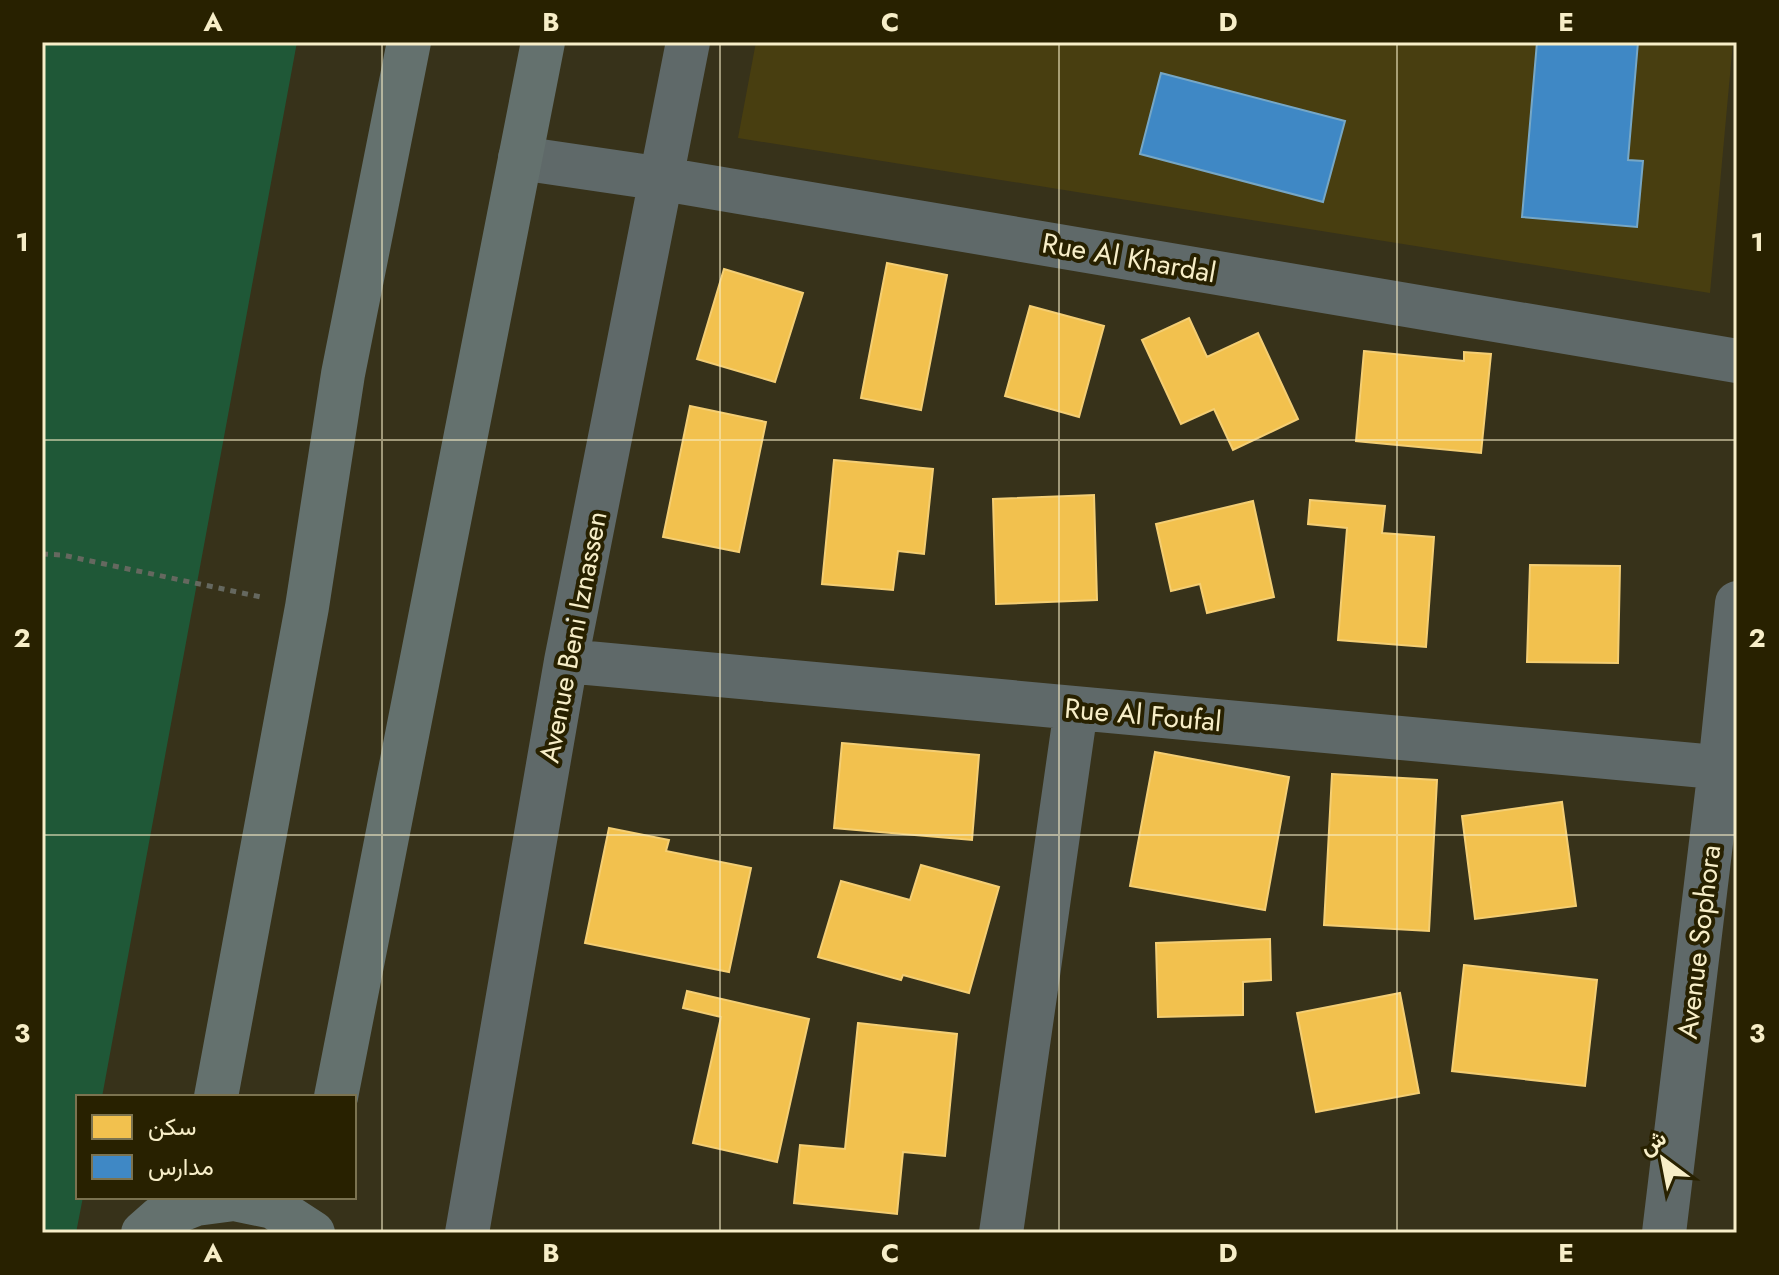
<svg xmlns="http://www.w3.org/2000/svg" width="1779" height="1275" font-family="Jost,Vazirmatn,sans-serif">
<style>
.built{fill:#483e10}
.green{fill:#1f5837}
.homes{fill:#f2c14e;stroke:#f4ce73;stroke-width:2}
.schools{fill:#3f88c5;stroke:#76a7c6;stroke-width:2}
.lines{fill:none;stroke-linecap:round;stroke-linejoin:round}
.path{stroke:#65685f;stroke-width:5;stroke-dasharray:6 6;stroke-linecap:butt}
.street{stroke:#5f6969;stroke-width:44}
.primary{stroke:#64716e;stroke-width:44}
.grid{fill:none;stroke:#f7eec8;stroke-width:2;stroke-opacity:0.55}
.labels{text-anchor:middle;dominant-baseline:central;stroke-width:8;stroke-linejoin:round;paint-order:stroke}
.street-label{font-size:28px;fill:#f7eec8;stroke:#282100}
.neatline{fill:none;stroke:#f7eec8;stroke-width:3}
.grid-label{font-size:26px;text-anchor:middle;font-weight:bold;fill:#f7eec8}
</style>
<rect width="100%" height="100%" fill="#37321a"/>
<path class="built" d="M756,42H1733L1710,293L738,138Z"/>
<path class="green" d="M42,42H297L102,1097H78V1197H83L76,1233H42Z"/>
<path class="homes" d="M887,263L947,275L921,410L861,398Z
M724,269L803,293L775,382L697,359Z
M1030,306L1104,326L1079,417L1005,396Z
M1189,318L1207,357L1258,333L1298,419L1233,450L1214,409L1181,424L1142,340Z
M1364,351L1464,361V352L1491,354L1481,453L1356,441Z
M690,406L766,422L739,552L663,537Z
M834,460L933,469L924,554L898,551L893,590L822,584Z
M1094,495L1097,600L996,604L993,499Z
M1310,500L1385,506L1382,533L1434,537L1426,647L1338,640L1347,528L1308,524Z
M1253,501L1274,597L1207,613L1200,584L1171,591L1156,524Z
M1530,565L1620,566L1618,663L1527,662Z
M842,743L979,755L972,840L834,828Z
M1155,752L1289,777L1265,910L1130,886Z
M1332,774L1437,780L1429,931L1324,925Z
M1562,802L1576,906L1475,919L1462,816Z
M609,828L669,840L666,851L751,868L729,972L585,943Z
M921,865L999,887L969,993L903,975L901,980L818,957L841,881L910,900Z
M1270,939L1271,980L1243,982V1015L1158,1017L1156,943Z
M1464,965L1597,980L1585,1086L1452,1071Z
M687,991L809,1019L777,1162L693,1143L721,1017L683,1008Z
M1400,993L1419,1093L1316,1112L1297,1013Z
M858,1023L957,1034L945,1156L903,1152L897,1214L794,1203L800,1145L845,1149Z"/>
<path class="schools" d="M1537,42H1638L1628,160L1643,161L1637,227L1522,217Z
M1161,73L1345,121L1323,202L1140,154Z"/>
<g class="lines">
<path class="path" d="M42,554L62,555L261,597"/>
<path class="street" d="M520,158L663,179L1737,361
M566,661L1737,769
M467,1233L566,661L688,42
M1001,1233L1076,709
M1664,1233L1720,768L1737,603"/>
<path class="primary" d="M216,1097L307,607L343,374L409,42
M336,1097L543,42
M143,1233L160,1218L196,1204L234,1199L273,1207L313,1233"/>
</g>
<path class="grid" d="M382,42V1233M720,42V1233M1059,42V1233M1397,42V1233M42,440H1737M42,835H1737"/>
<g class="labels">
<g class="street-label">
<text transform="translate(1129 258) rotate(10)">Rue Al Khardal</text>
<text transform="translate(573 637) rotate(-79)">Avenue Beni Iznassen</text>
<text transform="translate(1143 715) rotate(5)">Rue Al Foufal</text>
<text transform="translate(1699 942) rotate(-83)">Avenue Sophora</text>
</g>
</g>
<rect width="1779" height="1275" fill="none" stroke="#282100" stroke-width="88"/>
<rect x="76" y="1095" width="280" height="104" fill="#282100" stroke="#7b7350" stroke-width="2"/>
<rect x="92" y="1115" width="40" height="24" fill="#f2c14e" stroke="#7b7350" stroke-width="2"/>
<text x="148" y="1135" font-size="24" fill="#f7eec8">سكن</text>
<rect x="92" y="1155" width="40" height="24" fill="#3f88c5" stroke="#7b7350" stroke-width="2"/>
<text x="148" y="1175" font-size="24" fill="#f7eec8">مدارس</text>
<g transform="translate(1663 1159) rotate(328)" stroke="#282100" stroke-width="6" paint-order="stroke">
<path d="M0-6L14 30L0 20L-14 30Z" fill="#f7eec8"/>
<text y="-12" font-size="22" font-weight="bold" text-anchor="middle" fill="#f7eec8">ش</text>
</g>
<rect x="44" y="44" width="1691" height="1187" class="neatline"/>
<g class="grid-label">
<text x="213" y="31">A</text>
<text x="551" y="31">B</text>
<text x="890" y="31">C</text>
<text x="1228" y="31">D</text>
<text x="1566" y="31">E</text>
<text x="22" y="251">1</text>
<text x="1757" y="251">1</text>
<text x="22" y="647">2</text>
<text x="1757" y="647">2</text>
<text x="22" y="1042">3</text>
<text x="1757" y="1042">3</text>
<text x="213" y="1262">A</text>
<text x="551" y="1262">B</text>
<text x="890" y="1262">C</text>
<text x="1228" y="1262">D</text>
<text x="1566" y="1262">E</text>
</g>
</svg>
